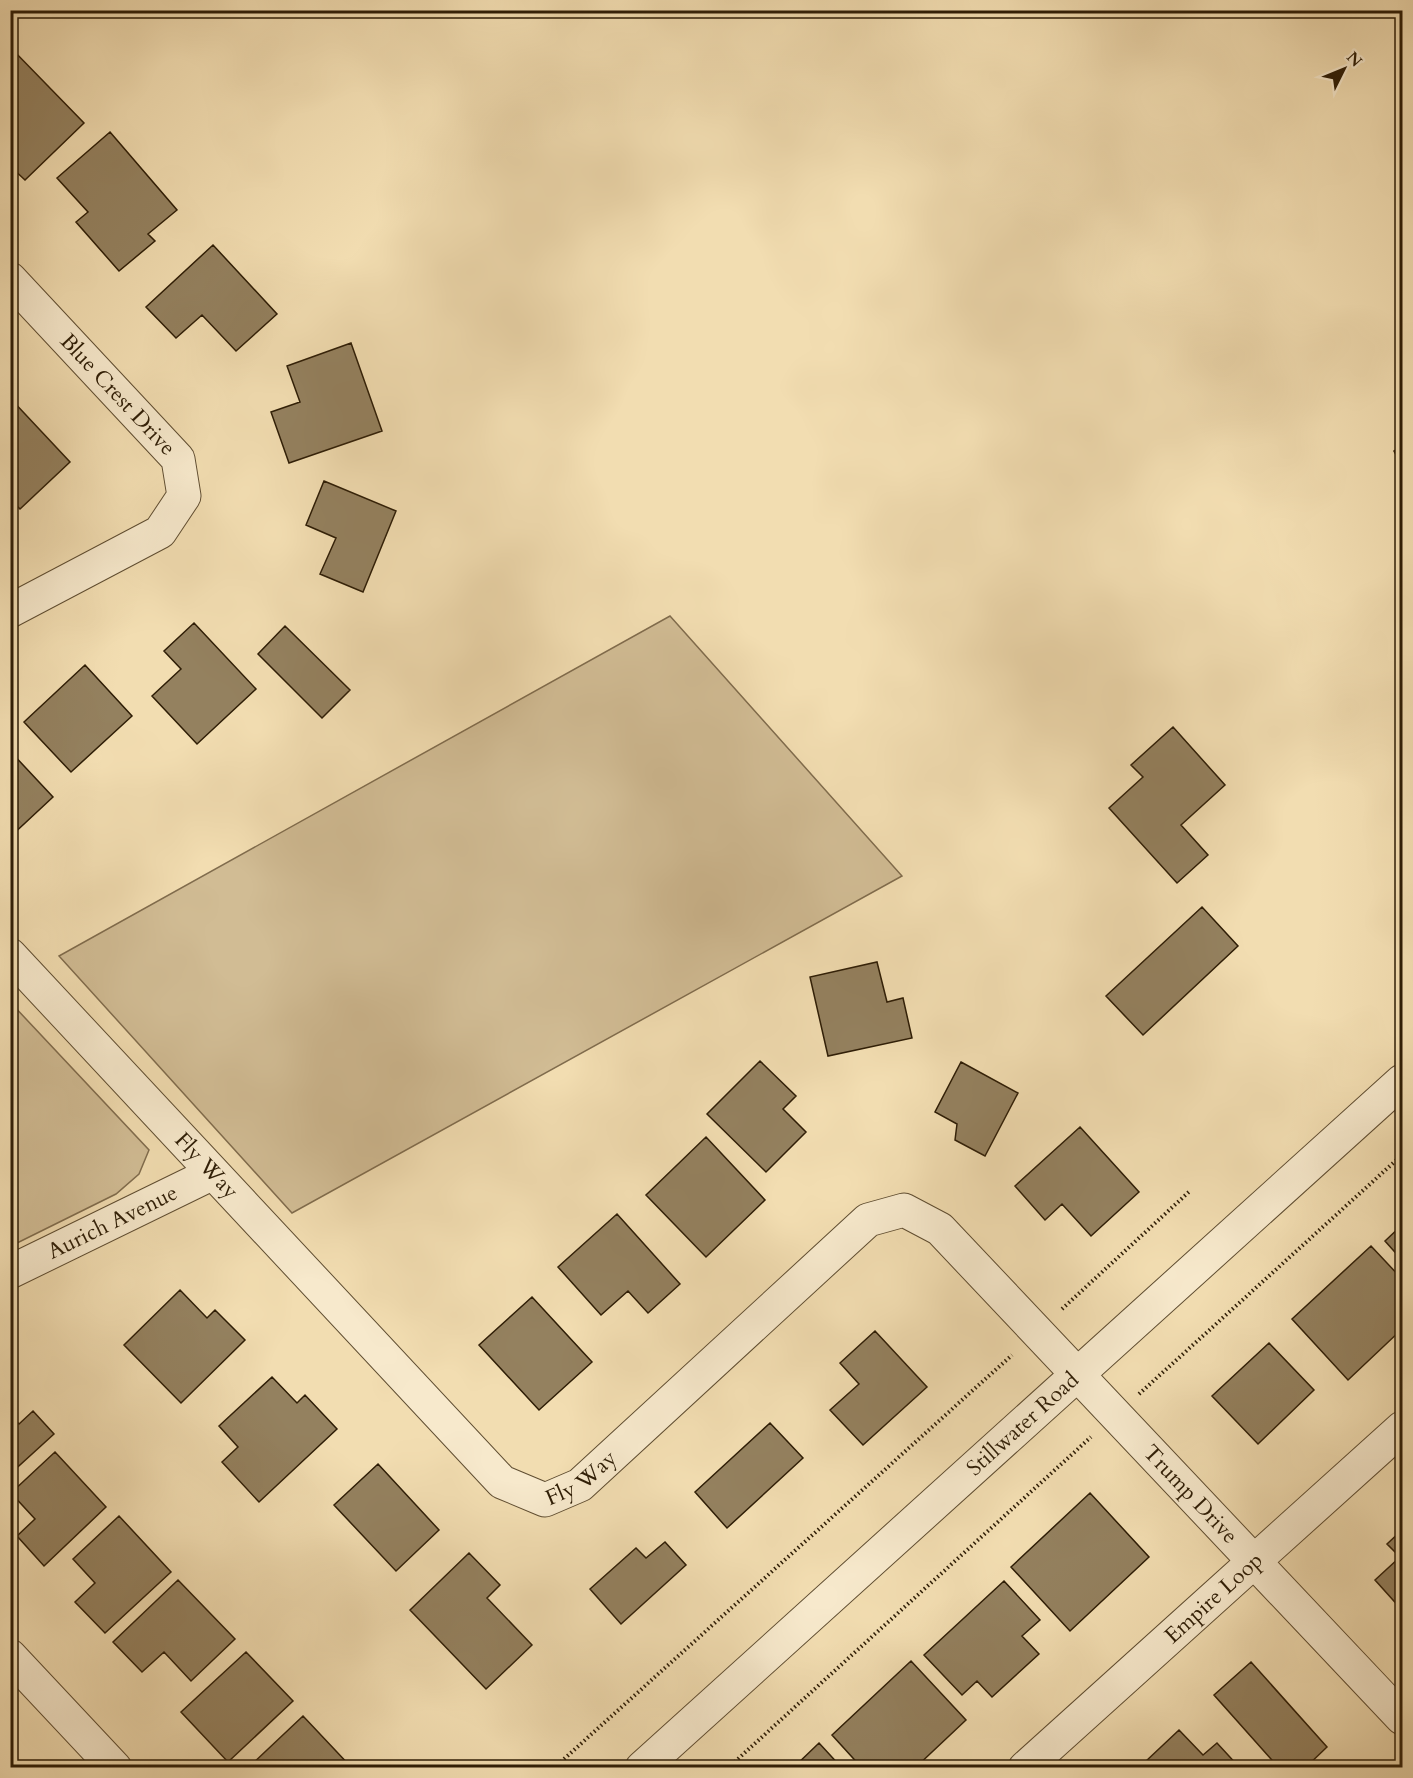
<svg xmlns="http://www.w3.org/2000/svg" width="1413" height="1778" font-family="Cardo,serif">
<style>
.green{fill:#d1bc94;stroke:#806c4d;stroke-width:1.5}
.building{fill:#94815f;stroke:#2e1d06;stroke-width:1.5}
.lines{fill:none;stroke-linecap:round;stroke-linejoin:round}
.minor-casing{stroke:#5f4d31;stroke-width:35}
.path{stroke:#2e1d06;stroke-width:4;stroke-dasharray:1.5 3;stroke-linecap:butt}
.minor{stroke:#f7e9cc;stroke-width:33}
.labels{text-anchor:middle;dominant-baseline:central;stroke-width:4.5;stroke-linejoin:round;paint-order:stroke}
.street-label{font-size:22px;fill:#2e1d06;stroke:#f7e9cc}
</style>
<rect width="100%" height="100%" fill="#f2ddb1"/>
<filter id="stains"><feTurbulence type="fractalNoise" baseFrequency=".00333" numOctaves="4"/><feColorMatrix values="0 0 0 0 .2 0 0 0 0 .09 0 0 0 0 .02 0 0 0 .5 -.17"/></filter>
<radialGradient id="worn" r=".72"><stop offset=".6" stop-color="#630" stop-opacity="0"/><stop offset="1" stop-color="#630" stop-opacity=".3"/></radialGradient>
<path class="green" d="M670,616L902,876L292,1213L59,956Z
M11,1003L149,1150L139,1174L116,1194L11,1246Z"/>
<path class="building" d="M10,47L84,123L25,180L10,166Z
M110,132L177,210L148,234L155,241L119,271L76,222L88,212L57,178Z
M213,245L277,314L236,351L202,315L176,338L146,307Z
M351,343L382,431L289,463L271,412L300,402L287,366Z
M10,398L70,462L20,509L10,499Z
M1402,446V467L1394,451Z
M324,481L396,511L363,592L320,574L336,538L306,525Z
M194,623L256,689L197,744L152,696L181,669L164,651Z
M285,626L350,690L322,718L258,654Z
M85,665L132,716L71,772L24,722Z
M1173,727L1225,785L1181,825L1208,855L1177,883L1109,808L1143,777L1131,765Z
M10,751L53,797L10,837Z
M1202,907L1238,946L1143,1035L1106,996Z
M877,962L887,1002L903,998L912,1038L828,1056L810,977Z
M760,1061L796,1096L783,1109L806,1132L766,1172L707,1114Z
M961,1062L1018,1093L985,1156L955,1140L957,1124L935,1112Z
M1080,1127L1139,1192L1091,1236L1062,1204L1045,1220L1015,1186Z
M706,1137L765,1200L706,1257L646,1195Z
M617,1214L680,1284L648,1313L628,1291L601,1315L558,1267Z
M1402,1225V1260L1385,1241Z
M1371,1246L1402,1279V1329L1348,1380L1292,1319Z
M180,1290L207,1318L215,1310L245,1340L181,1403L124,1345Z
M532,1297L592,1362L539,1410L479,1345Z
M875,1331L927,1387L863,1445L830,1410L859,1384L840,1363Z
M1269,1343L1314,1390L1258,1444L1212,1396Z
M272,1377L297,1403L305,1395L337,1429L259,1502L222,1462L238,1447L219,1426Z
M33,1411L54,1434L10,1474V1415L19,1424Z
M770,1423L803,1458L727,1528L695,1492Z
M55,1452L106,1507L44,1566L17,1536L35,1519L11,1493Z
M378,1464L439,1530L396,1571L334,1505Z
M1090,1493L1149,1557L1070,1631L1011,1567Z
M119,1516L171,1572L105,1633L75,1602L95,1583L73,1559Z
M1402,1530V1610L1375,1580L1400,1557L1387,1544Z
M665,1542L686,1565L621,1624L590,1589L636,1548L646,1558Z
M469,1553L500,1585L487,1598L532,1645L486,1689L410,1610Z
M178,1580L235,1639L191,1681L164,1652L142,1672L113,1642Z
M1004,1581L1040,1620L1022,1636L1039,1654L992,1697L977,1681L962,1695L924,1655Z
M246,1652L293,1701L228,1762L181,1712Z
M911,1661L966,1720L915,1768H862L832,1735Z
M1251,1662L1327,1747L1305,1768H1279L1214,1695Z
M303,1716L352,1768H248Z
M1179,1730L1203,1755L1217,1743L1240,1768H1150L1145,1762Z
M819,1743L842,1768H793Z"/>
<g class="lines">
<g class="minor-casing">
<g id="minor">
<path id="s1" d="M10,279L178,459L184,496L160,532L10,611"/>
<path id="s2" d="M10,955L502,1482L545,1500L580,1485L868,1220L904,1210L940,1229L1402,1718"/>
<path id="s3" d="M10,1272L213,1173"/>
<path d="M10,1656L115,1768"/>
<path id="s4" d="M642,1768L1402,1081"/>
<path id="s5" d="M1025,1768L1402,1428"/>
</g>
</g>
<path class="path" d="M1062,1309L1191,1190
M1139,1394L1402,1155
M554,1768L1012,1355
M728,1768L1091,1437"/>
<use href="#minor" class="minor"/>
</g>
<g class="labels">
<g class="street-label">
<text stroke="none"><textPath href="#s1" startOffset="158">Blue Crest Drive</textPath></text>
<text stroke="none"><textPath href="#s2" startOffset="288">Fly Way</textPath></text>
<text stroke="none"><textPath href="#s3" startOffset="114">Aurich Avenue</textPath></text>
<text stroke="none"><textPath href="#s4" startOffset="513">Stillwater Road</textPath></text>
<text stroke="none"><textPath href="#s2" startOffset="810">Fly Way</textPath></text>
<text stroke="none"><textPath href="#s2" startOffset="1640">Trump Drive</textPath></text>
<text stroke="none"><textPath href="#s5" startOffset="254">Empire Loop</textPath></text>
</g>
</g>
<rect width="1413" height="1778" fill="none" stroke="#f2ddb1" stroke-width="36"/>
<rect x="12" y="12" width="1389" height="1754" fill="none" stroke="#2e1d06" stroke-width="3"/>
<rect x="18" y="18" width="1377" height="1742" fill="none" stroke="#2e1d06" stroke-width="1.5"/>
<g transform="translate(1344 69) rotate(47)" stroke="#f7e9cc" stroke-width="4.5" paint-order="stroke">
<path d="M0-4.5L10 22L0 15L-10 22Z" fill="#2e1d06"/>
<text y="-9" font-size="16" font-weight="bold" text-anchor="middle" fill="#2e1d06">N</text>
</g>
<rect width="100%" height="100%" filter="url(#stains)"/>
<rect width="100%" height="100%" fill="url(#worn)"/>
</svg>
